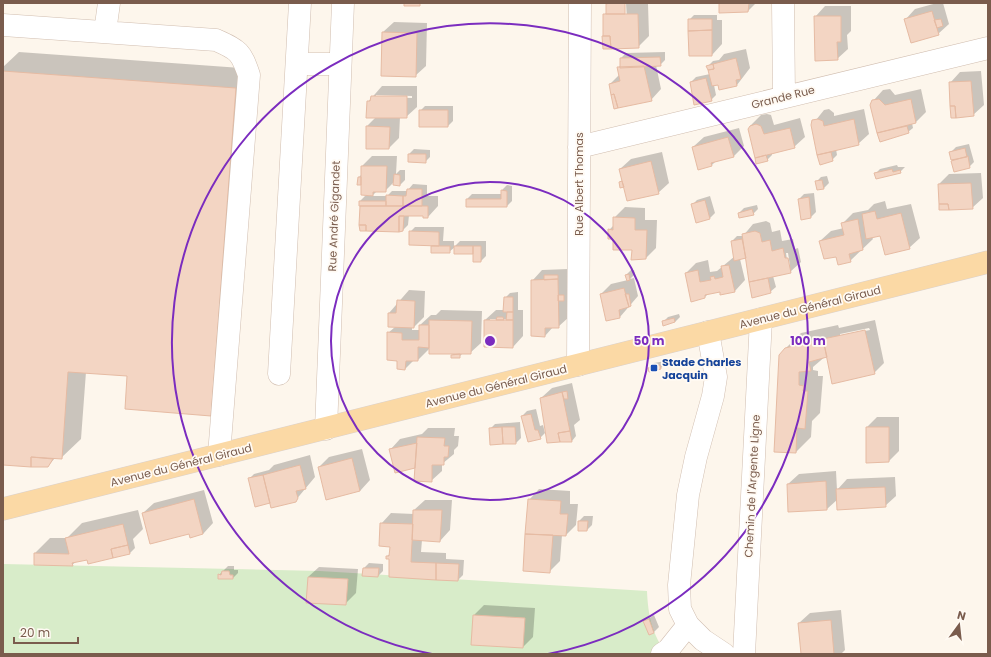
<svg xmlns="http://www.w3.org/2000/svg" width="991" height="657" font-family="Poppins,sans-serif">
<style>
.green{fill:#d8ecc9}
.shadow{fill:#0003;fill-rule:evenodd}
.building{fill:#f3d5c3;stroke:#e6bba3}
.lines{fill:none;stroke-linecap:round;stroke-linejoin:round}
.minor-casing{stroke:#d1beb0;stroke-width:23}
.major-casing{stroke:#dad1cd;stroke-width:23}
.minor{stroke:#fff;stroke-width:22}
.major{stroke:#fbd9a5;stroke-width:22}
.ring{fill:none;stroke:#7b2cbf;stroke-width:2}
.transit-dot{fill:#1a4fb4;stroke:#fffaf3;stroke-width:1.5}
.labels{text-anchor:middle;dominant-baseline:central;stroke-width:3.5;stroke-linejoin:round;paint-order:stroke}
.street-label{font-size:11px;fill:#7a5c4d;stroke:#fffaf3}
.transit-label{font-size:11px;font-weight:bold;fill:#164399;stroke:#fffaf3;text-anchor:start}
.centre{fill:#7b2cbf;stroke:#fffaf3;stroke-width:2}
.ring-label{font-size:12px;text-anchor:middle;font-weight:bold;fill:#7b2cbf;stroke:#fffaf3;stroke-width:3.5;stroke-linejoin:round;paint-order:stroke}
</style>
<rect width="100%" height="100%" fill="#fdf6ec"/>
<path class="green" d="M3,564L320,571L647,591C648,615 652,635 667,654H3Z"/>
<path class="shadow" d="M609,3H624L625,19H627L626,3L648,4L649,36L638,47L604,15L607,12Z
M720,3H756L748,11Z
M937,3H943L949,24L938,34L905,20L915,9Z
M825,6H851V31L847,35L848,49L837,59L815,17Z
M694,15H717V20H722V44L712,55H690L689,20Z
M394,22L427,23L426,66L415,76L383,32Z
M746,49L750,68L737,85H714L716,95L711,100L691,82L696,77L710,74L708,66L713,61L719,60L724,54Z
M19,52L255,69L230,395L211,415L129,375L86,372L81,439L61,458H55L48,466L3,464V67Z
M665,52V60L660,65H656L661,89L651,100L610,84L620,74L618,68L621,65V58L626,53Z
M981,71L984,105L973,115L950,83L960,72Z
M382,86H417V107L406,117H400L399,138L389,148L367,126L376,117L368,102ZM376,95L412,96V98L376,97Z
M890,89L895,95L921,89L926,112L916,122L912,123L913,128L908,132L880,141L871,105L873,101L883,90Z
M425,106H453V121L448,126L420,111Z
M829,109L834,113V116L864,109L869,134L858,144L836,149L837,155L832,160L821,164L812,125L824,110Z
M767,114L771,115L774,125L800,118L805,137L794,147L772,153V155L767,160L750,126L761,115Z
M739,128L744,146L734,156L716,161L712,165L693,147L704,137Z
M969,144L974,162L969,167L954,171L951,152L956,147Z
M414,149L430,150V157L425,162L409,154Z
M662,152L669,183L658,193L624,185L620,182L623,180L620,169L631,159Z
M372,156H397L396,174L400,170H405V180L400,185L395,181L385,191H377L372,196H387L392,191H407L413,184L427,185V196H438V206L428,217L424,215H409L408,225L403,230L360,201L365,196H370L359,177L362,174V166Z
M897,165L898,167H905L900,172L875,174L880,169Z
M981,173L983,198L972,208L939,184L949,174Z
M827,176L829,183L824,188L818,189L816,182L821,177Z
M507,185L512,186V201L507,206L467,199L472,194H502V190Z
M814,193L816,212L811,217L802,219L799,199L804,194Z
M710,196L715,213L710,218L692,205L697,200Z
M885,201L887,209L911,204L920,238L909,248L881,235L872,237L873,239L850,261L837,256L820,241L831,231L844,228L843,223L853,213L868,210L874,204Z
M757,205L758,209L753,214L739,213L744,208Z
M625,207L645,208V220H657L656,248L646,258L609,230L614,225V218Z
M766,221L770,223L772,232L780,230L782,241L793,239L795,249L798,248L801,262L790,272L773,276L776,287L770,292L752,297L746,257L740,259L745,280L735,291L721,294L720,291L709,293L705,297L691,300L686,273L696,263L708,260L710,272L717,271L735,256L732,241L737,236H743L753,224ZM786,253H788L790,266H788Z
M415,227H444L443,241H454V247L460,241H486V256L481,261L474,252L455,247L449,252H432V245L410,232Z
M568,269L569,317L558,327H553L545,336L532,281L542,270Z
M631,270H634L635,274L630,279L634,278L638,296L620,317L601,294L611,284L628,280L626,275Z
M409,290L425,291L424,317L414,327H412V330H420V325L431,315H436L441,310L482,311L481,343L470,353H463L459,357H452L453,353L430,348L418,360H414L405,369L398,360L388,333L395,327L389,313Z
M518,292V310H523V336L513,347L485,320L496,310H504L505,298L510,293ZM490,319H497V321H490ZM503,319H507V321H501Z
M679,314L680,317L675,322H663L668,317Z
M875,320L884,363L874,373L827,355L813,367V370L818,371V376H823L820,413L812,421L811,437L796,452L785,349L801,333L838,325L839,328ZM869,328L870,330L840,336V334Z
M665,361L666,363L661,368L650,371L649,368L654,363Z
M572,383L580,420L574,425L576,436L572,441L541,398L552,388Z
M536,409L540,426L543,425L545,433L540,438L522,416L527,411Z
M877,417H899V451L889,461L867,427Z
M520,422L521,438L516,443L490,429L495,424Z
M428,428H455L454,436H459L458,446L454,450V454L442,464V471L431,481L416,467L390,450L400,439L422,434Z
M362,449L370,480L360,491L319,467L329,457Z
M310,455L315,477L295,501L271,502L249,479L254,474L269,470L274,465Z
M836,471L837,490L847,479L895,477L896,496L885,506L838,499L827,509L788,484L799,474Z
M539,489L570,491V504H578L576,525L566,535H562L560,561L549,572L529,500Z
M204,490L213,523L203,534L189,533L143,513L154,503Z
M425,500H452L450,530L440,541L422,540L421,552L446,553V559L464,560L463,575L458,580L387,556L390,554L391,546L381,524L391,513L414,514V510Z
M138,510L143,529L133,539L135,548L130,553L89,563L88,558L77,561L72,565L35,553L50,538H67L82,523Z
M584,516H593L592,525L587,530L579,521Z
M369,563L383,564V571L378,576L363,575L364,568Z
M228,566H234V570H238V573L233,578L219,575Z
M319,567L358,569L356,593L345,604L308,577Z
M484,605L535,608L533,637L523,647L474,615Z
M841,610L845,650L841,654H802L799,623L810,613Z
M654,615L659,627L654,632L645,621Z"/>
<path class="building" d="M404,3H420V6H404Z
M610,3H625V14H606V4Z
M719,3H749L748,12L719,13Z
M932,11L939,35L911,43L904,19Z
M603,14H638L639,48L611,49L610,36H603Z
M814,16H841V42H837L838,60L815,61Z
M688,19H712V30L688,31Z
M941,19L943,26L937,28L934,20Z
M712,30V56H689L688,31Z
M382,32L417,33L416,77L381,76Z
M602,36H610L611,49H603Z
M660,57L661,66L620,68V58Z
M736,58L741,79L736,80L737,86L719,90L718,85L712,86L708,70L714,69L713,64Z
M713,64L714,69L708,70L706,66Z
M644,66L652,101L618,108L614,94L611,95L609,84L620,81L617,67Z
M3,71L236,88L211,416L125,409L127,376L68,372L62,459L31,457V467L3,465Z
M706,78L712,101L694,105L690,82Z
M971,81L974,116L956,118L955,106H950L949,82Z
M614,94L618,108L614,109L611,95Z
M371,96H407V118H366L367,101H370Z
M879,99L885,105L911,99L916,123L877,133L870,105L872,100Z
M950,106H955L956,118H951Z
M419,110H448V127H419Z
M818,119L823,121L824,126L854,119L859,145L817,155L811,125L812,120Z
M756,124L761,126L764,134L790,128L795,148L755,158L748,129L750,126Z
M366,126L390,127L389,149H366Z
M907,126L909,133L880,142L877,133Z
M728,137L734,157L711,163L712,166L698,170L692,147Z
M965,148L967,157L951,160L949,152Z
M831,152L833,161L820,165L817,155Z
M408,154H426V163L408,162Z
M766,155L768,161L756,164L755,158Z
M968,156L970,168L954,172L951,161Z
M651,161L659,194L627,201L619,169Z
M361,166H387L386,192H373V196L361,195Z
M892,169L893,172L900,170L901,173L876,179L874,173Z
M394,174L400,175V186L393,185Z
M358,177H361V185H357Z
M822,180L824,189L817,190L815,181Z
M622,181L624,187L620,188L619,182Z
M971,183L973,209L949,210L948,204H939L938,184Z
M407,189H422V206H403V196H406Z
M501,190L507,191V207H466V199H501Z
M386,195L403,196V206H386Z
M809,197L811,218L801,220L798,199Z
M705,200L710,219L696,223L691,204Z
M359,201H386V206H359Z
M939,204H948L949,210H939Z
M360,206H428V218H423V216H399V232L366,231V225H359Z
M752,209L754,215L739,218L738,213Z
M875,211L877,219L901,213L910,249L885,255L880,236L866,239L862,214Z
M399,216H404L403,231L399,232Z
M613,217L635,218V230H647L646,259L631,260L632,250H613V239H608V229L613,230Z
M858,219L863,250L849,254L851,262L838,265L836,257L824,259L819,241L844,235L841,223Z
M359,225H366V231H360Z
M409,231L439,232V246L409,245Z
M755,231L760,233L762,242L770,240L772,251L783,248L785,258H788L791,273L749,282L742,234Z
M742,239L746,258L734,261L731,241Z
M431,246H450V253H431Z
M454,246H473V254H454Z
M473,246H481V262H473Z
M729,265L735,292L720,295V292L705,295V298L691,302L685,273L698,270L700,282L711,280L710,277L714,276L715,279L723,277L721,266Z
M629,274L630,280L627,281L625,275Z
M544,275H558V279L544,280Z
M768,278L771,293L752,298L749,282Z
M558,279L559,328H545V337L531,336V280Z
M624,288L629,307L619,310L620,318L606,321L600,294Z
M625,294H629L631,306L629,307Z
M558,295H564V301H558Z
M504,297H513V312H503Z
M397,300L415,301L414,328L388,327V313H396Z
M507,312H513V320H506Z
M497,317H503L504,320H496Z
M674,318L675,322L663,326L662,321Z
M429,320L472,321L471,354H429Z
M484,320H513V348L484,347Z
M419,325H429V348L418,347V361H406L405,370L397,369V361L387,360V332L402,333V340H419Z
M865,330L875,374L832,384L823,339Z
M823,339L827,357L809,362L811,371L799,372V385L804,386L803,391H808L805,429L797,428L796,453L774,452L779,355L785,348Z
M460,354V358H451V355Z
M660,365L661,369L649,372L648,368Z
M567,391L568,399H564L562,392Z
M562,392L570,431L558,433L560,442L547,443L540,398Z
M531,414L535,430H538L541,439L528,442L521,416Z
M502,427H515L516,444H503Z
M502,427L503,444L490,445L489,428Z
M866,427H889V462L866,463Z
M570,431L572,442H560L558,433Z
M417,437L445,438L444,446H449L448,457H444V465H432V482L414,481Z
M417,443L415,468L395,473L389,449Z
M31,457L53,459L48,467H31Z
M352,458L360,491L326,500L318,467Z
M300,465L306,489L296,491L298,498L296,502L271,508L263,475Z
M263,475L270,503L255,507L248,478Z
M826,481L827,510L788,512L787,484Z
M885,487L886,507L837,510L836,489Z
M194,499L203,534L190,538L189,534L150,544L142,513Z
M528,499L561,501L560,514H568L566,536L525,534Z
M413,510H442L440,542L412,540Z
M578,521H588L587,531H578Z
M380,523L413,524L411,562L436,563V580L389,577V559H386V556H389L390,547L379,546Z
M123,524L128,545L111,549L113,558L88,564L87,560L72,563L73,566L34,565V553L69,554L65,538Z
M525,534L553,535L550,573L523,571Z
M128,545L130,554L113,558L111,549Z
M436,563L459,564L458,581L436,580Z
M363,568H379L378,577L362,576Z
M222,571H229L230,575H233V579H218V574L221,575Z
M308,577L348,579L346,605L306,603Z
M473,615L525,618L523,648L471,645Z
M649,619L654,633L649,635L643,621Z
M831,620L834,654H801L798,623Z"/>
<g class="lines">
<g class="minor-casing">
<path id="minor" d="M783,3L784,96
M3,25L216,40C239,50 241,52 249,75L219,455
M105,32L109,3
M297,64H340
M579,147L988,48
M708,332L716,377L713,396L696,457L688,495L679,585L680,609L688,625L703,640L724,654
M578,365L580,3
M279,374L300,3
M326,429L343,3
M662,654L668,650L688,625
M744,654L761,319"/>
</g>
<g class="major-casing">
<path id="major" d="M3,509L988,262"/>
</g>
<use href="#minor" class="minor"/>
<use href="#major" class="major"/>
</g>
<g class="ring">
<circle cx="490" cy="341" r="159"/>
<path d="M432 654A318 318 0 1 1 548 654"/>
</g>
<rect class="transit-dot" x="650" y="364" width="8" height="8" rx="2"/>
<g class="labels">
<g class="street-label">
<text transform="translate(783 97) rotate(-14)">Grande Rue</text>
<text transform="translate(579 184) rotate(-90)">Rue Albert Thomas</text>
<text transform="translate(334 216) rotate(-88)">Rue André Gigandet</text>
<text transform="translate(810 307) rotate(-14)">Avenue du Général Giraud</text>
<text transform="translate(496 386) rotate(-14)">Avenue du Général Giraud</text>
<text transform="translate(181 465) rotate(-14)">Avenue du Général Giraud</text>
<text transform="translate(752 486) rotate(-87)">Chemin de l'Argente Ligne</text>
</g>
<g class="transit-label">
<text x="662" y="362">Stade Charles<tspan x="662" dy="13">Jacquin</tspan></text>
</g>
</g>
<circle cx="490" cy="341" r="6" class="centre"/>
<g class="ring-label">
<text x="649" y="345">50 m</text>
<text x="808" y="345">100 m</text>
</g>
<rect width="991" height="657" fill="none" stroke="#7a5c4d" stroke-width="8"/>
<g transform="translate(959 625) rotate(15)" stroke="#fffaf3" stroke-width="3" paint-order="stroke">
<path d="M0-3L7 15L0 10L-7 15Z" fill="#7a5c4d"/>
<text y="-6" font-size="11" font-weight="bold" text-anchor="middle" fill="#7a5c4d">N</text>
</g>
<path d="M14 637v6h64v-6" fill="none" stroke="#7a5c4d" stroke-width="2"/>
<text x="20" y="637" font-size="12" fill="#7a5c4d" stroke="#fffaf3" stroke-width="3" paint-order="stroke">20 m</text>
</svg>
